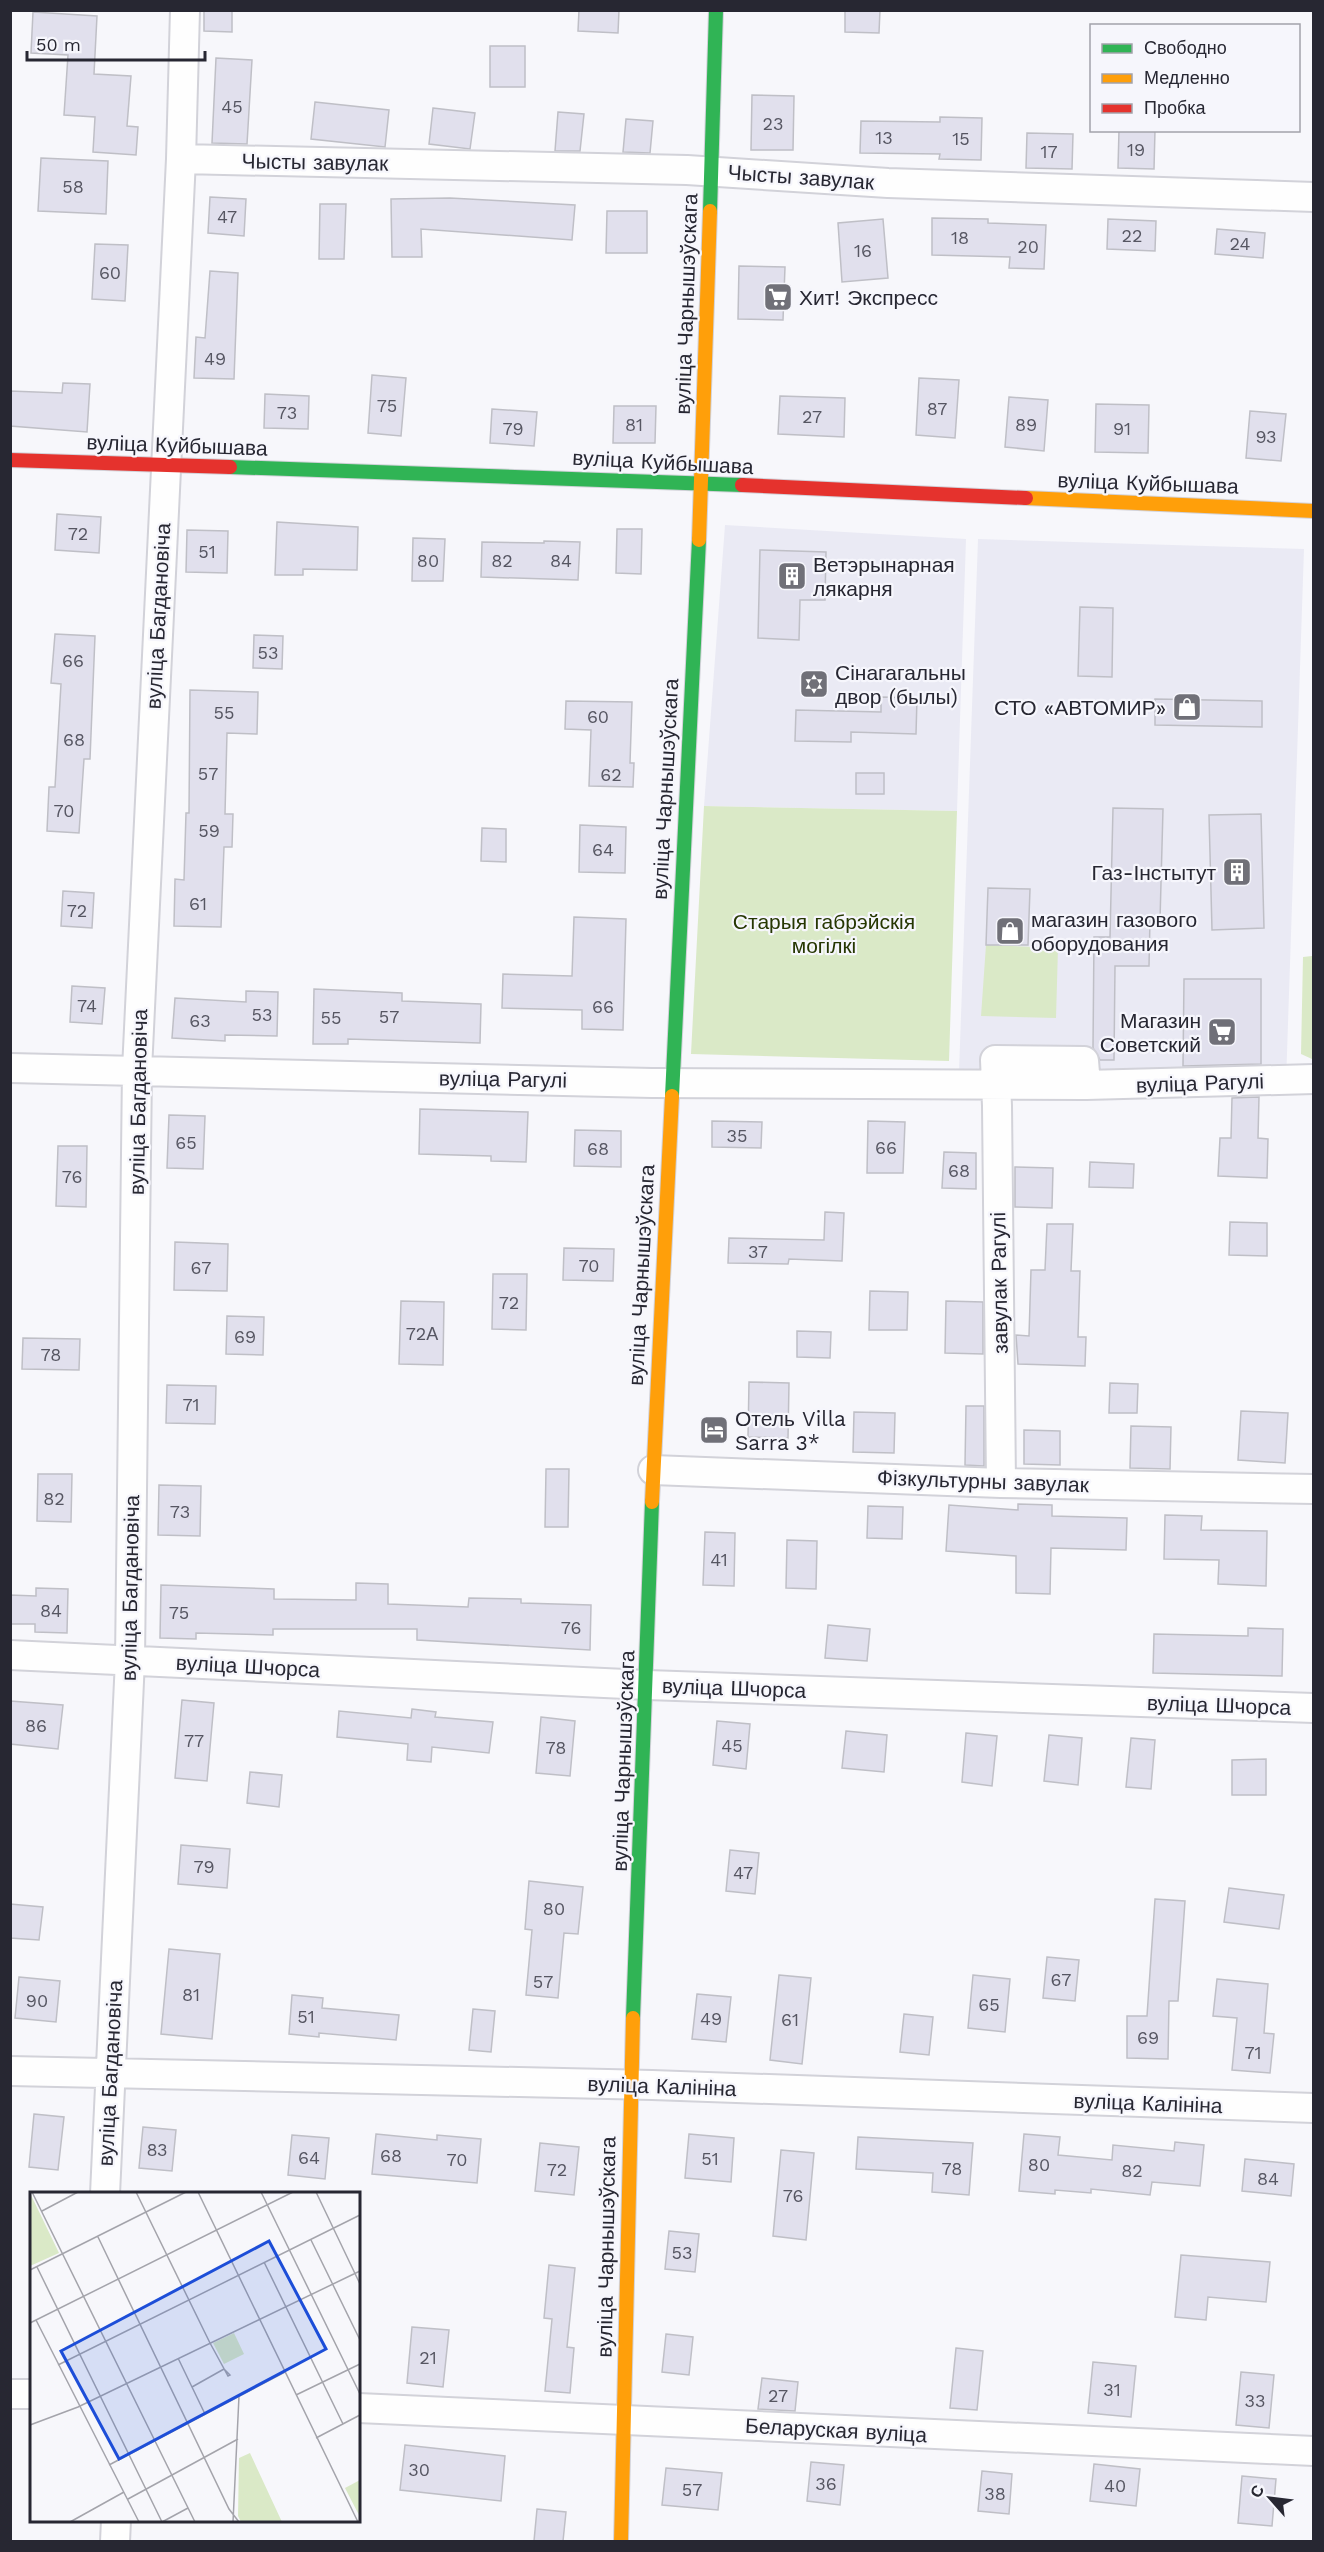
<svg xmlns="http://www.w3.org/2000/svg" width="1324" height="2552" font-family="'Work Sans',sans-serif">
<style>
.built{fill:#eaeaf4}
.green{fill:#dae9c7}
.building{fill:#e1e0ed;stroke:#bfbfc6;stroke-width:1.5}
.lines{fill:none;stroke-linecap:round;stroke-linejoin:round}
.street-casing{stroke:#d2d2d9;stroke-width:32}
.fast-casing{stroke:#d2d2d9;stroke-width:16}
.slow-casing{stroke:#d2d2d9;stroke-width:16}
.jam-casing{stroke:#d2d2d9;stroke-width:16}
.street{stroke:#fefefe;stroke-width:28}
.fast{stroke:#30b455;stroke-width:14}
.slow{stroke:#ff9f0a;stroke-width:14}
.jam{stroke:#e5322d;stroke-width:14}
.labels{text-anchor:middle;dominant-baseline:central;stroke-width:4.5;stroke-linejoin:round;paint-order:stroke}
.number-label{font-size:18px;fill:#565662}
.street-label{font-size:21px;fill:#272732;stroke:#f6f6fc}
.poi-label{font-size:21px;fill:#272732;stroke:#f6f6fc;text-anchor:start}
.park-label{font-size:21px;fill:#263702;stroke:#f6f6fc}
.inset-road{fill:none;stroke:#a4a4ab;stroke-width:1.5}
.view{fill:#1d4ed8;fill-opacity:0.15;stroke:#1d4ed8;stroke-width:3}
.inset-edge{fill:none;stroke:#272732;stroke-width:3}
</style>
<rect width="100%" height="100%" fill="#f7f7fb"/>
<path class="built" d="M725,525L966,539L957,811L704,806Z
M978,539L1304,549L1286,1083L959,1072Z"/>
<path class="green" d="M704,806L957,811L949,1061L691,1054Z
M986,945L1058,948L1056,1018L981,1016Z
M1312,956V1059L1301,1054L1303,957Z"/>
<path class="building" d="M204,10H232V32L204,31Z
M579,10H619L618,33L578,31Z
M845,10H880L879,33L845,32Z
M33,12L97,16L94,74L131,76L127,126L138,127L136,155L93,152L95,117L64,115L68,55L31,53Z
M490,46H525V87H490Z
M216,58L252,60L247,144L212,143Z
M752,95L794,96L793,150H751Z
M315,102L389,110L385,147L311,139Z
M433,108L475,113L470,149L429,144Z
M558,112L584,114L580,151H555Z
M940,117L982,118L981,160L939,159L940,154L860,153L861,121L940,122Z
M626,119L653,121L650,153L623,152Z
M1119,130H1155L1154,169L1118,168Z
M1027,133L1073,134L1072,169L1026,168Z
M41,158L108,161L106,214L38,211Z
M210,197L246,199L244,236L208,233Z
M450,198L575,205L572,240L421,229L422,257H392L391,199Z
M320,204H346L344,259H319Z
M607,211H647V253H606Z
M932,218L988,219V223L1046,225L1044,269L1009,268L1010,257L932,255Z
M883,219L888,278L842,282L838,223Z
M1108,219L1156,221L1155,251L1107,249Z
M1217,229L1265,233L1263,258L1215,254Z
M95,244L128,245L125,301L92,299Z
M739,266L785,267L783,320L738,319Z
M210,271L238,273L234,379L194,378L196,337L205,338Z
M372,375L406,378L401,436L368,433Z
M919,378L959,380L955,438L916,435Z
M63,383L90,384L87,432L10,426V391L62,393Z
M265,394L309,396L308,429L264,428Z
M780,396L845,398L844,437L778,434Z
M1009,397L1048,400L1044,451L1005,447Z
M1096,404L1149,405L1148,453L1095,452Z
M614,406H656L655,443H613Z
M492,409L537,412L534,446L490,443Z
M1250,411L1286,414L1281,461L1246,458Z
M57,514L101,517L99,553L55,550Z
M277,522L358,527L357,570L303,569V575H275Z
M617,529H642L641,574L616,573Z
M187,530L228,531L227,573L186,572Z
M413,538L445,539L443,581H412Z
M544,541L580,542L578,580L481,577L482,542L544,543Z
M760,550L826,552L825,600H800L799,640L758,638Z
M1080,607L1113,608L1112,677L1078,676Z
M55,634L95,636L90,759H84L79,833L47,831L49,787H55L61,684L51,683Z
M254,635L283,636L282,669L253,668Z
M190,690L258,692L257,734L227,733L225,814H233L232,847H224L221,927L174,926L175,879L184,880L186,813H189Z
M881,697L917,698L916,734L851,732V742L795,741L796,710L881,712Z
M1155,699L1262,701V727L1155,725Z
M566,701L632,702L630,763H634L633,787L589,786L591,730L565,729Z
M856,773H884V794H856Z
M1113,808L1163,809L1160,920L1150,919L1149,966H1115L1114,1060H1100L1093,1048L1094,937H1110Z
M1261,814L1264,928L1212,930L1209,815Z
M580,825L626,827L625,873L579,872Z
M482,828L506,829V862L481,861Z
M988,888L1030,889L1028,945H986Z
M63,891L94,893L92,928L61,926Z
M574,917L626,919L623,1030L582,1029V1010L502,1008L503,974L572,976Z
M1184,979H1261V1064L1183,1066Z
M72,986L105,988L102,1024L70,1022Z
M314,989L402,993V1001L481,1004L480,1043L348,1039V1044H313Z
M246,991L278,992L277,1036L225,1035V1041L172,1038L175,998L246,1002Z
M1259,1097L1258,1138L1268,1139L1267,1178L1218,1176L1220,1138H1231L1232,1098Z
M420,1109L528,1112L526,1162L491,1161V1156L419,1154Z
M169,1115L205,1116L203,1169L167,1168Z
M712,1121L762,1122L761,1148L712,1147Z
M868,1121L905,1122L903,1173H867Z
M575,1130L621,1131V1167L574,1166Z
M58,1146H87L86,1207L56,1206Z
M944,1152L976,1153V1189L942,1188Z
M1090,1162L1134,1164L1133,1188L1089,1187Z
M1015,1167L1053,1168L1052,1208L1015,1207Z
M825,1212L844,1213L842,1261L789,1259L788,1264L728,1263L729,1238L824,1240Z
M1230,1222L1267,1223V1256L1229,1255Z
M1047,1224H1073L1071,1271H1080L1078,1337H1086L1085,1366L1018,1364L1016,1335L1029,1336L1031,1270H1045Z
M175,1242L228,1244L227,1291L174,1290Z
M564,1248L614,1249L613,1281L563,1280Z
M493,1274H527L526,1330L492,1329Z
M870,1291L908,1292L907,1330H869Z
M401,1301L444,1302L443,1365L399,1364Z
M946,1301L983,1302V1354L945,1353Z
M227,1316L264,1317L263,1355L226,1354Z
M797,1331L831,1332L830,1358L797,1357Z
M23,1338L80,1339L79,1370L22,1369Z
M749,1382L789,1383L788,1438L748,1437Z
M1110,1383L1138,1384L1137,1413H1109Z
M167,1385L216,1386L215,1424L166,1423Z
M966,1406H984V1466L965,1465Z
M1241,1411L1288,1413L1285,1463L1238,1460Z
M854,1412L895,1413L894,1453L853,1452Z
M1131,1426L1171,1427L1170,1469L1130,1468Z
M1024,1430L1060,1431V1465L1024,1464Z
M546,1469H569L568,1527H545Z
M38,1474H72L71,1522L37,1521Z
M159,1485L201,1486L200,1536L158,1535Z
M1018,1504L1052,1505V1516L1127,1518L1126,1550L1051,1548L1050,1594L1016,1593V1556L946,1551L949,1505L1018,1510Z
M868,1506L903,1507L902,1539L867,1538Z
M1165,1515L1202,1516L1201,1530L1267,1531L1266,1586L1218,1584L1219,1560L1164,1559Z
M705,1532L735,1533L734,1586L703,1585Z
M787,1540L817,1541L816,1589L786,1588Z
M356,1583L388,1584V1604L468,1607L469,1598L521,1599V1603L591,1605L590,1650L417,1640V1629H273V1635L196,1633V1639L160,1638L161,1585L274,1589V1599L356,1600Z
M36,1588L68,1589L67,1633L35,1632V1624H10V1595L36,1596Z
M828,1625L870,1629L867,1661L825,1658Z
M1248,1628L1283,1629L1282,1676L1153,1673L1154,1634L1248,1636Z
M182,1700L214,1703L207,1781L175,1778Z
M10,1701L63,1705L58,1749L10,1744Z
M412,1709L436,1712L435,1717L493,1722L489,1753L432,1747L431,1762L407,1760L408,1744L337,1737L339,1711L411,1718Z
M541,1717L575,1721L570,1776L536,1773Z
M717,1721L750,1724L746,1769L713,1765Z
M846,1731L887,1735L884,1772L842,1768Z
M966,1733L997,1736L992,1786L962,1782Z
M1049,1735L1082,1738L1078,1785L1044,1781Z
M1131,1738L1155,1740L1151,1789L1126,1787Z
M1266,1759V1795H1232V1760Z
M250,1772L282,1775L279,1807L247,1803Z
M181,1845L230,1849L227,1888L178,1884Z
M730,1850L759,1853L755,1894L726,1891Z
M529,1881L583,1887L578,1934L564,1933L558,1998L526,1995L532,1930L525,1929Z
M1229,1888L1284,1895L1279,1929L1224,1922Z
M1155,1899L1185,1901L1178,2001H1169L1168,2059L1127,2058V2016H1147Z
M10,1904L43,1907L39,1940L10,1938Z
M169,1949L220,1954L212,2039L161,2034Z
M1047,1957L1079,1960L1075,2001L1043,1998Z
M779,1975L811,1978L802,2064L770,2060Z
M973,1975L1010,1979L1005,2032L968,2028Z
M19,1977L60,1981L56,2022L15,2018Z
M1217,1979L1268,1984L1264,2033L1274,2034L1270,2073L1232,2070L1237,2018L1213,2016Z
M697,1994L731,1997L726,2042L692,2039Z
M292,1995L323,1998L322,2008L399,2015L396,2040L319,2033V2037L289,2034Z
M473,2009L495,2011L491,2052L469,2050Z
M904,2014L933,2017L929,2055L900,2052Z
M34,2114L64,2117L58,2170L29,2167Z
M143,2127L176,2130L172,2171L139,2168Z
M376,2134L437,2140V2135L481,2139L477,2183L372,2174Z
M689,2134L734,2138L731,2182L685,2178Z
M1024,2134L1060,2137L1058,2155L1112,2160L1113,2145L1174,2151L1175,2142L1204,2145L1200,2186L1152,2182L1150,2195L1091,2189V2193L1055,2190V2194L1019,2191Z
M292,2135L329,2138L325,2179L288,2175Z
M858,2137L973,2143L969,2195L932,2192L933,2173L856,2169Z
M540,2143L579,2147L574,2195L535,2191Z
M781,2150L814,2153L806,2240L773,2236Z
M1245,2159L1294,2164L1291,2196L1242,2191Z
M669,2231L699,2234L695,2272L665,2269Z
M1181,2255L1270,2262L1266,2302L1208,2297L1206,2320L1175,2317Z
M549,2265L575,2268L567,2347L574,2348L570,2393L545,2391L552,2319L544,2318Z
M412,2327L449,2330L443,2387L407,2383Z
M666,2334L693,2337L689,2375L662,2372Z
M956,2348L983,2351L977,2410L950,2408Z
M1093,2362L1136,2366L1131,2417L1088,2413Z
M1241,2372L1274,2375L1269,2428L1236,2425Z
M762,2378L798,2382L795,2411L758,2409Z
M405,2445L505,2456L501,2501L400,2490Z
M811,2462L844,2465L840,2505L807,2501Z
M1094,2464L1140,2469L1136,2506L1090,2501Z
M666,2468L722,2473L718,2510L662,2505Z
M982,2471L1012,2474L1009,2514L978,2511Z
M1242,2476L1276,2479L1272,2526L1238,2523Z
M537,2509L566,2512L563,2541H534Z"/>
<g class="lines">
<g class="street-casing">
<path id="street" d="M181,159L687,170L888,183L1314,197
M10,1068L652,1083L1086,1085L1084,1061L995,1060L997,1106L1001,1483
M1086,1085L1314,1079
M653,1470L1001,1483L1314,1489
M10,1655L647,1685L1314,1708
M10,2071L652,2085L1314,2108
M105,2194L130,1660L137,1070L181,159L185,10
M10,2394H32
M358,2408L1314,2451
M115,2542L116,2520"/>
</g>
<g class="fast-casing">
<path id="fast" d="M710,211L716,10
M230,467L742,485
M672,1096L699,540
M633,2018L652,1502"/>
</g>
<g class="slow-casing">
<path id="slow" d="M1026,498L1314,511
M699,540L710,211
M652,1502L672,1096
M621,2542L633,2018"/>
</g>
<g class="jam-casing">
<path id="jam" d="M10,460L230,467
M742,485L1026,498"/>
</g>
<use href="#street" class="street"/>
<use href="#fast" class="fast"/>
<use href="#slow" class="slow"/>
<use href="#jam" class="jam"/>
</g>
<defs>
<g id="supermarket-square" transform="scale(1.5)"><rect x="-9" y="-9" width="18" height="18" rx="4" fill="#707078" stroke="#f6f6fc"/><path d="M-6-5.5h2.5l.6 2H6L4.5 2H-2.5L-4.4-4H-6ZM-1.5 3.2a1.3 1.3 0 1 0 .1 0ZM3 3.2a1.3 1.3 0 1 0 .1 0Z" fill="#fff"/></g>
<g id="building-square" transform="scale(1.5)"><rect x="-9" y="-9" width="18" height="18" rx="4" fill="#707078" stroke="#f6f6fc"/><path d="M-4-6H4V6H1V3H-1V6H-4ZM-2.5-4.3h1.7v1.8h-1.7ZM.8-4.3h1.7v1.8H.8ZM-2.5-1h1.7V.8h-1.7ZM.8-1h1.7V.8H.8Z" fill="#fff"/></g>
<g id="synagogue-square" transform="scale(1.5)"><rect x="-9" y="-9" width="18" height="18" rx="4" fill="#707078" stroke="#f6f6fc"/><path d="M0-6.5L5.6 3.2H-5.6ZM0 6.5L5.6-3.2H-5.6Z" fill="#fff"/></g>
<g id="shop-square" transform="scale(1.5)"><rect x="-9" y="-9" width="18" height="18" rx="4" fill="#707078" stroke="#f6f6fc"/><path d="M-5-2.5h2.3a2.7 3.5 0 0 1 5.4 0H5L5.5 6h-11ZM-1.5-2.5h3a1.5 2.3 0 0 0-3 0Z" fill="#fff"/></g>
<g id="hotel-square" transform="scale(1.5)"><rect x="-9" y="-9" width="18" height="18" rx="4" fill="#707078" stroke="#f6f6fc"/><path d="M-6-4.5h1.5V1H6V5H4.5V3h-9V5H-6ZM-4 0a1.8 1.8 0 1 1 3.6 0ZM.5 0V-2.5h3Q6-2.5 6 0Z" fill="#fff"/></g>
</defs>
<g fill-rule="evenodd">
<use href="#supermarket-square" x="778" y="297"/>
<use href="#building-square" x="792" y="576"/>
<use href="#synagogue-square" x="814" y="684"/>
<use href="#shop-square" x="1187" y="707"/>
<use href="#building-square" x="1237" y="872"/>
<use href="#shop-square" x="1010" y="931"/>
<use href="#supermarket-square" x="1222" y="1032"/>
<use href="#hotel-square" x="714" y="1430"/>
</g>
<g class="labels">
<g class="number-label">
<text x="232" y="106">45</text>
<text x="773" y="123">23</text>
<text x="884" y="137">13</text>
<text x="961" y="138">15</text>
<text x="1136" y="149">19</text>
<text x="1049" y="151">17</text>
<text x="73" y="186">58</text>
<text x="227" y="216">47</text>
<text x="1132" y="235">22</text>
<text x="960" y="237">18</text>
<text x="1240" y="243">24</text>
<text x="1028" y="246">20</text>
<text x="863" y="250">16</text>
<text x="110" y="272">60</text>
<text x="215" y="358">49</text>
<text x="387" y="405">75</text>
<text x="937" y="408">87</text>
<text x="287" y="412">73</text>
<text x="812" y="416">27</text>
<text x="634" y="424">81</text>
<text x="1026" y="424">89</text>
<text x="513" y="428">79</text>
<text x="1122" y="428">91</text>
<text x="1266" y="436">93</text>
<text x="78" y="533">72</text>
<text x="207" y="551">51</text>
<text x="428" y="560">80</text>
<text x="502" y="560">82</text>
<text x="561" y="560">84</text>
<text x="268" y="652">53</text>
<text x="73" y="660">66</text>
<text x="224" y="712">55</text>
<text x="598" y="716">60</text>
<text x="74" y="739">68</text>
<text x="208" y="773">57</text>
<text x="611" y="774">62</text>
<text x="64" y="810">70</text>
<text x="209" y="830">59</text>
<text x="603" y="849">64</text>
<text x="198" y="903">61</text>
<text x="77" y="910">72</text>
<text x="87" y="1005">74</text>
<text x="603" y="1006">66</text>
<text x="262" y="1014">53</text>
<text x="389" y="1016">57</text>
<text x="331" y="1017">55</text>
<text x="200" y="1020">63</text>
<text x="737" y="1135">35</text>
<text x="186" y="1142">65</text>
<text x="886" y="1147">66</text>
<text x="598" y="1148">68</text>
<text x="959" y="1170">68</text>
<text x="72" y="1176">76</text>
<text x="758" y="1251">37</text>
<text x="589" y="1265">70</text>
<text x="201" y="1267">67</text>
<text x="509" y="1302">72</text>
<text x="422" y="1333">72А</text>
<text x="245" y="1336">69</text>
<text x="51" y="1354">78</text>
<text x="191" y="1404">71</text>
<text x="54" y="1498">82</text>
<text x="180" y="1511">73</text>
<text x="719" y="1559">41</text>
<text x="51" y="1610">84</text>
<text x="179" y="1612">75</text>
<text x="571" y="1627">76</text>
<text x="36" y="1725">86</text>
<text x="194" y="1740">77</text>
<text x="732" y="1745">45</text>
<text x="556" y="1747">78</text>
<text x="204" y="1866">79</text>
<text x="743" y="1872">47</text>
<text x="554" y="1908">80</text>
<text x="1061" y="1979">67</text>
<text x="543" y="1981">57</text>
<text x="191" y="1994">81</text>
<text x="37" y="2000">90</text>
<text x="989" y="2004">65</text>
<text x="306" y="2016">51</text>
<text x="711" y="2018">49</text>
<text x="790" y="2019">61</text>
<text x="1148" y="2037">69</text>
<text x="1253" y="2052">71</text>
<text x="157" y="2149">83</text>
<text x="391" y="2155">68</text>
<text x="309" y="2157">64</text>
<text x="710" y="2158">51</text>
<text x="457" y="2159">70</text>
<text x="1039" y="2164">80</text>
<text x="952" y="2168">78</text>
<text x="557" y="2169">72</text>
<text x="1132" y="2170">82</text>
<text x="1268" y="2178">84</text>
<text x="793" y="2195">76</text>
<text x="682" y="2252">53</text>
<text x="428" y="2357">21</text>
<text x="1112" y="2389">31</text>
<text x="778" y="2395">27</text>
<text x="1255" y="2400">33</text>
<text x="419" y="2469">30</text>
<text x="826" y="2483">36</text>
<text x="1115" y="2485">40</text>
<text x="692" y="2489">57</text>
<text x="995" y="2493">38</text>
</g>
<g class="street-label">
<text transform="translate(315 162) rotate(1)">Чысты завулак</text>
<text transform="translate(801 177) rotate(4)">Чысты завулак</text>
<text transform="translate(686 304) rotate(-88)">вуліца Чарнышэўскага</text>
<text transform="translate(177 445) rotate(2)">вуліца Куйбышава</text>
<text transform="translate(663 462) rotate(3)">вуліца Куйбышава</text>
<text transform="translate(1148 483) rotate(2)">вуліца Куйбышава</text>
<text transform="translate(158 616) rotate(-87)">вуліца Багдановіча</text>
<text transform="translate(665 789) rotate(-87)">вуліца Чарнышэўскага</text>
<text transform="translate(503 1079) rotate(1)">вуліца Рагулі</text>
<text transform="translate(1200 1083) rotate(-2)">вуліца Рагулі</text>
<text transform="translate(138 1102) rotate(-89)">вуліца Багдановіча</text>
<text transform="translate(641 1275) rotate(-87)">вуліца Чарнышэўскага</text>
<text transform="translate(999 1283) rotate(-91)">завулак Рагулі</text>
<text transform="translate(983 1481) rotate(2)">Фізкультурны завулак</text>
<text transform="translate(130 1588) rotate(-89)">вуліца Багдановіча</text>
<text transform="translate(248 1666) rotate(3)">вуліца Шчорса</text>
<text transform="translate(734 1688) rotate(2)">вуліца Шчорса</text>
<text transform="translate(1219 1705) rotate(2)">вуліца Шчорса</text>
<text transform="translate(623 1761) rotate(-88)">вуліца Чарнышэўскага</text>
<text transform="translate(110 2073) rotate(-87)">вуліца Багдановіча</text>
<text transform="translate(662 2086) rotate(2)">вуліца Калініна</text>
<text transform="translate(1148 2103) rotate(2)">вуліца Калініна</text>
<text transform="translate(606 2247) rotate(-89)">вуліца Чарнышэўскага</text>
<text transform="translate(836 2430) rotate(3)">Беларуская вуліца</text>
</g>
<g class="poi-label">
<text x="799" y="297">Хит! Экспресс</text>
<text x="813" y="564">Ветэрынарная<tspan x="813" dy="24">лякарня</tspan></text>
<text x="835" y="672">Сінагагальны<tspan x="835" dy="24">двор (былы)</tspan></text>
<text x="1166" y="707" text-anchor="end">СТО «АВТОМИР»</text>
<text x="1216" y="872" text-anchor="end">Газ-Інстытут</text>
<text x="1031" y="919">магазин газового<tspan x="1031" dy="24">оборудования</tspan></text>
<text x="1201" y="1020" text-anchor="end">Магазин<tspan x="1201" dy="24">Советский</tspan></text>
<text x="735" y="1418">Отель Villa<tspan x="735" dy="24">Sarra 3*</tspan></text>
</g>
<g class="park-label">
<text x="824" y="921">Старыя габрэйскія<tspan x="824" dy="24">могілкі</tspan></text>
</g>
</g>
<g transform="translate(30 2192)">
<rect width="330" height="330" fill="#f7f7fb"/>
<path d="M0,1L29,61L0,74ZM204,141L214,162L194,172L183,151ZM220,261L252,330H211L208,324L209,266ZM330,288V325L315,296Z" fill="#dae9c7"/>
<path class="inset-road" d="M2,0L165,330M106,0L180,151L198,184L200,183L194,177M168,0L328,330M231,0L330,202M286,0L330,92M12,19L48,0M68,45L199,317L209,330M281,48L330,148M234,70L313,232M7,75L132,330M0,78L156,0M6,128L109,330M0,131L263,0M148,166L175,222M28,173L330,23M162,195L194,177M266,203L330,172M0,233L48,215L330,79M286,246L330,223M79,273L255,180M98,307L208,247M40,330L94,300M132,330L158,316M203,330L209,204"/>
<path class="view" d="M239,49L296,157L89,267L31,159Z"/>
<rect width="330" height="330" class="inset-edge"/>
</g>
<rect width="1324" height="2552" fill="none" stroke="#272732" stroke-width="24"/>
<rect x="1090" y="24" width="210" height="108" fill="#f6f6fc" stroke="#a3a3ab" stroke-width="1.5"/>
<rect x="1102" y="44" width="30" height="9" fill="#30b455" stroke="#a3a3ab" stroke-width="1.5"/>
<text x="1144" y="54" font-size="18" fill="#272732">Свободно</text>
<rect x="1102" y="74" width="30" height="9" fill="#ff9f0a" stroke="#a3a3ab" stroke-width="1.5"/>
<text x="1144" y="84" font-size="18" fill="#272732">Медленно</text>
<rect x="1102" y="104" width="30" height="9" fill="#e5322d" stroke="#a3a3ab" stroke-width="1.5"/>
<text x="1144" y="114" font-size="18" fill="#272732">Пробка</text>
<g transform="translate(1270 2498) rotate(298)" stroke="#f6f6fc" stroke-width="4.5" paint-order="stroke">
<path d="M0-4.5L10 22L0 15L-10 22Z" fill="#272732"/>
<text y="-9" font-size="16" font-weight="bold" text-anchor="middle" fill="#272732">С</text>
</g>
<path d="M27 51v9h178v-9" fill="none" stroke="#272732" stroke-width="3"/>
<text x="36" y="51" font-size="18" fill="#272732" stroke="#f6f6fc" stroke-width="4.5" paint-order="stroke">50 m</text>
</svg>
